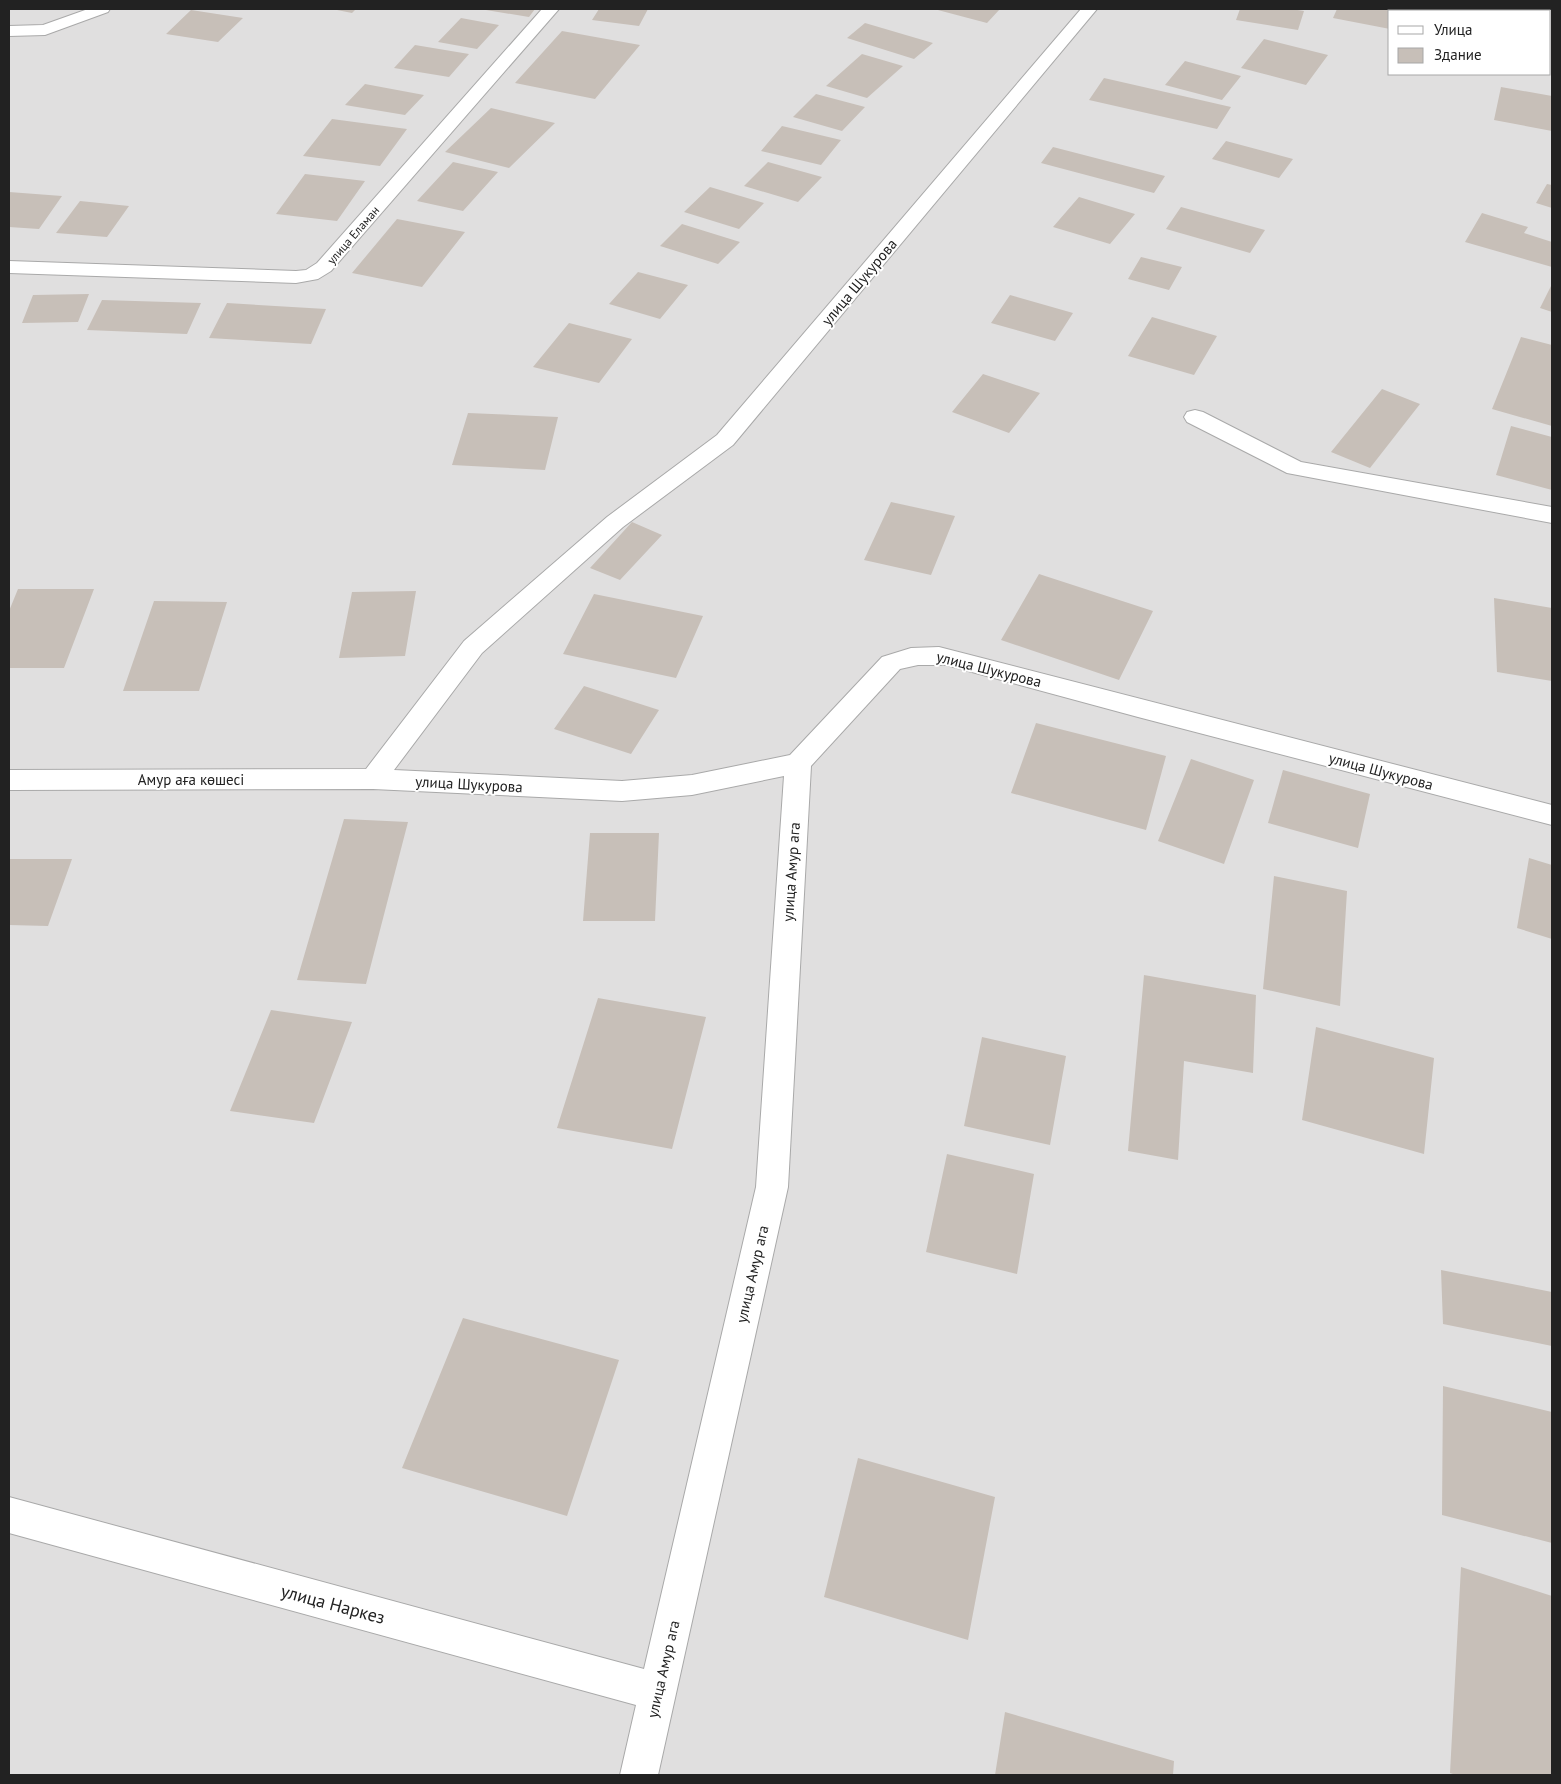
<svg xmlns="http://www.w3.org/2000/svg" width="1561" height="1784" font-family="'PT Sans',sans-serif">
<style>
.residential{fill:#e0dfdf;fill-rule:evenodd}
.building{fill:#c7bfb8}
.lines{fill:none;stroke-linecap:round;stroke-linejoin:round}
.minor-casing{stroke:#a9a9a9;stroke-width:2}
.minor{fill:#fff;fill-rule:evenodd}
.labels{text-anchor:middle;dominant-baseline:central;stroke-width:4;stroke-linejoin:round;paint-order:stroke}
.far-street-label{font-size:12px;fill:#222;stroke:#fff}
.street-label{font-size:15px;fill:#222;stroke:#fff}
.near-street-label{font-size:18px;fill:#222;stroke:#fff}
</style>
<rect width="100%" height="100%" fill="#f2efe9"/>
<path class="residential" d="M9,9H1552V1775H9ZM1390,11H1550V74H1390Z"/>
<path class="building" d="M332,9H356L352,13Z
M480,9H535L529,17Z
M599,9H648L639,26L592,20Z
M934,9H1000L987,23Z
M1240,9H1291L1304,11L1298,30L1236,20Z
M1337,9H1409L1417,10L1390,11V29L1333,18Z
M191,10L243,18L218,42L166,34Z
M461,18L499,25L477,49L438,42Z
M865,23L933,43L914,59L847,38Z
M562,31L640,45L595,99L515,83Z
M1264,39L1328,55L1306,85L1241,68Z
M415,45L469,54L449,77L394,68Z
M862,54L903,66L867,98L826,86Z
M1185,61L1241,76L1222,100L1165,85Z
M1104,78L1231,107L1217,129L1089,100Z
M365,84L424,95L405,115L345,105Z
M1501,87L1552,96V131L1494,120Z
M816,94L865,107L842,131L793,117Z
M491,108L555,123L509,168L445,152Z
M332,119L407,129L380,166L303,156Z
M782,126L841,140L821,165L761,151Z
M1226,141L1293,159L1279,178L1212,159Z
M1053,147L1165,176L1154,193L1041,163Z
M453,162L498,172L463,211L417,201Z
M768,162L822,177L798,202L744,186Z
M305,174L365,181L337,221L276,214Z
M1547,184L1552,185V208L1536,203Z
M710,187L764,203L739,229L684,212Z
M9,192L62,196L39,229L9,227Z
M1079,197L1135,214L1110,244L1053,227Z
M80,201L129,206L107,237L56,233Z
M1181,207L1265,230L1250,253L1166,229Z
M1482,213L1528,227L1524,233L1552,242V267L1465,242Z
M397,219L465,232L422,287L352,273Z
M682,224L740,242L718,264L660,246Z
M1141,257L1182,267L1169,290L1128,279Z
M638,272L688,285L660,319L609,304Z
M1552,284V312L1540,308Z
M89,294L78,322L22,323L33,295Z
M1010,295L1073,313L1055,341L991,323Z
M102,300L201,303L187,334L87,330Z
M227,303L326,309L311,344L209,338Z
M1152,317L1217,336L1194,375L1128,356Z
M569,323L632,339L599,383L533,367Z
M1521,337L1552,345V426L1492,409Z
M983,374L1040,393L1009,433L952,412Z
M1382,389L1420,404L1370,468L1331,452Z
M468,413L558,417L545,470L452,465Z
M1511,426L1552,437V490L1496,475Z
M891,502L955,516L931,575L864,560Z
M632,522L662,535L620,580L590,568Z
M1039,574L1153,611L1119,680L1001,640Z
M18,589H94L64,668H9V611Z
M416,591L405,656L339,658L352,592Z
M594,594L703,616L676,678L563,654Z
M1494,598L1552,608V681L1497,672Z
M154,601L227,602L199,691H123Z
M584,686L659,710L631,754L554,729Z
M1036,723L1166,756L1146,830L1011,793Z
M1191,759L1254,780L1224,864L1158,841Z
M1283,770L1370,794L1358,848L1268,823Z
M344,819L408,822L366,984L297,980Z
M590,833H659L655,921H583Z
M1529,858L1552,865V939L1517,928Z
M9,859H72L48,926L9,925Z
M1274,876L1347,891L1340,1006L1263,989Z
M1144,975L1256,995L1253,1073L1184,1061L1178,1160L1128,1151Z
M598,998L706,1017L672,1149L557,1128Z
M271,1010L352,1022L314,1123L230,1111Z
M1316,1027L1434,1058L1424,1154L1302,1120Z
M982,1037L1066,1056L1050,1145L964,1126Z
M947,1154L1034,1174L1017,1274L926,1252Z
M1441,1270L1552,1292V1346L1443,1324Z
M463,1318L619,1360L567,1516L402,1468Z
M1443,1386L1552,1412V1543L1442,1515Z
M858,1458L995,1497L968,1640L824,1597Z
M1461,1567L1552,1596V1775H1456L1450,1773Z
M1005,1712L1174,1761L1173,1775H995Z"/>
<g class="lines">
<g class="minor-casing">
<path id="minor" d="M88,9H110L108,12L45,35L9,36V26L43,25Z
M542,9H559L331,271L318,279L296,283L9,273V261L296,271L306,270L317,263Z
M1081,9H1097L733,445L623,527L482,653L394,770L622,781L692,775L790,755L882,657L911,648L939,647L1552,805V825L1138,717L946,665H918L900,669L811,766L788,1187L658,1775H620L636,1705L9,1533V1497L644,1669L756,1187L784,776L692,795L622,801L373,789L9,790V770L366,769L464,641L607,517L717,435Z
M1195,410L1203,412L1301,462L1552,507V523L1287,473L1187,422L1184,417L1187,412Z"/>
</g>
<use href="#minor" class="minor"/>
</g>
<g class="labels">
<g class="far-street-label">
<text transform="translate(353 235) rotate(-49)">улица Еламан</text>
</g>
<g class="street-label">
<text transform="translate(859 282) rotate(-50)">улица Шукурова</text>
<text transform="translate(989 669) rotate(14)">улица Шукурова</text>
<text transform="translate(1381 771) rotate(15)">улица Шукурова</text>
<text x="191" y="779">Амур аға көшесі</text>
<text transform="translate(469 784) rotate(3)">улица Шукурова</text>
<text transform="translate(791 872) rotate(-86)">улица Амур ага</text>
<text transform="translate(752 1274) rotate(-77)">улица Амур ага</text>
<text transform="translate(663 1669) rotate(-77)">улица Амур ага</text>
</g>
<g class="near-street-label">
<text transform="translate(333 1604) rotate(15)">улица Наркез</text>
</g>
</g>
<rect width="1561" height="1784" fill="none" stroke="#222222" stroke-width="20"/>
<rect x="1388" y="10" width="162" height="65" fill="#ffffff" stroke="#a7a7a7"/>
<rect x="1398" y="26" width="25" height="8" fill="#ffffff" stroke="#a7a7a7"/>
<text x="1434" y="35" font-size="15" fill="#222222">Улица</text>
<rect x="1398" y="48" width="25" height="15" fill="#c7bfb8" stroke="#a7a7a7"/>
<text x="1434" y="60" font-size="15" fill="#222222">Здание</text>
</svg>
